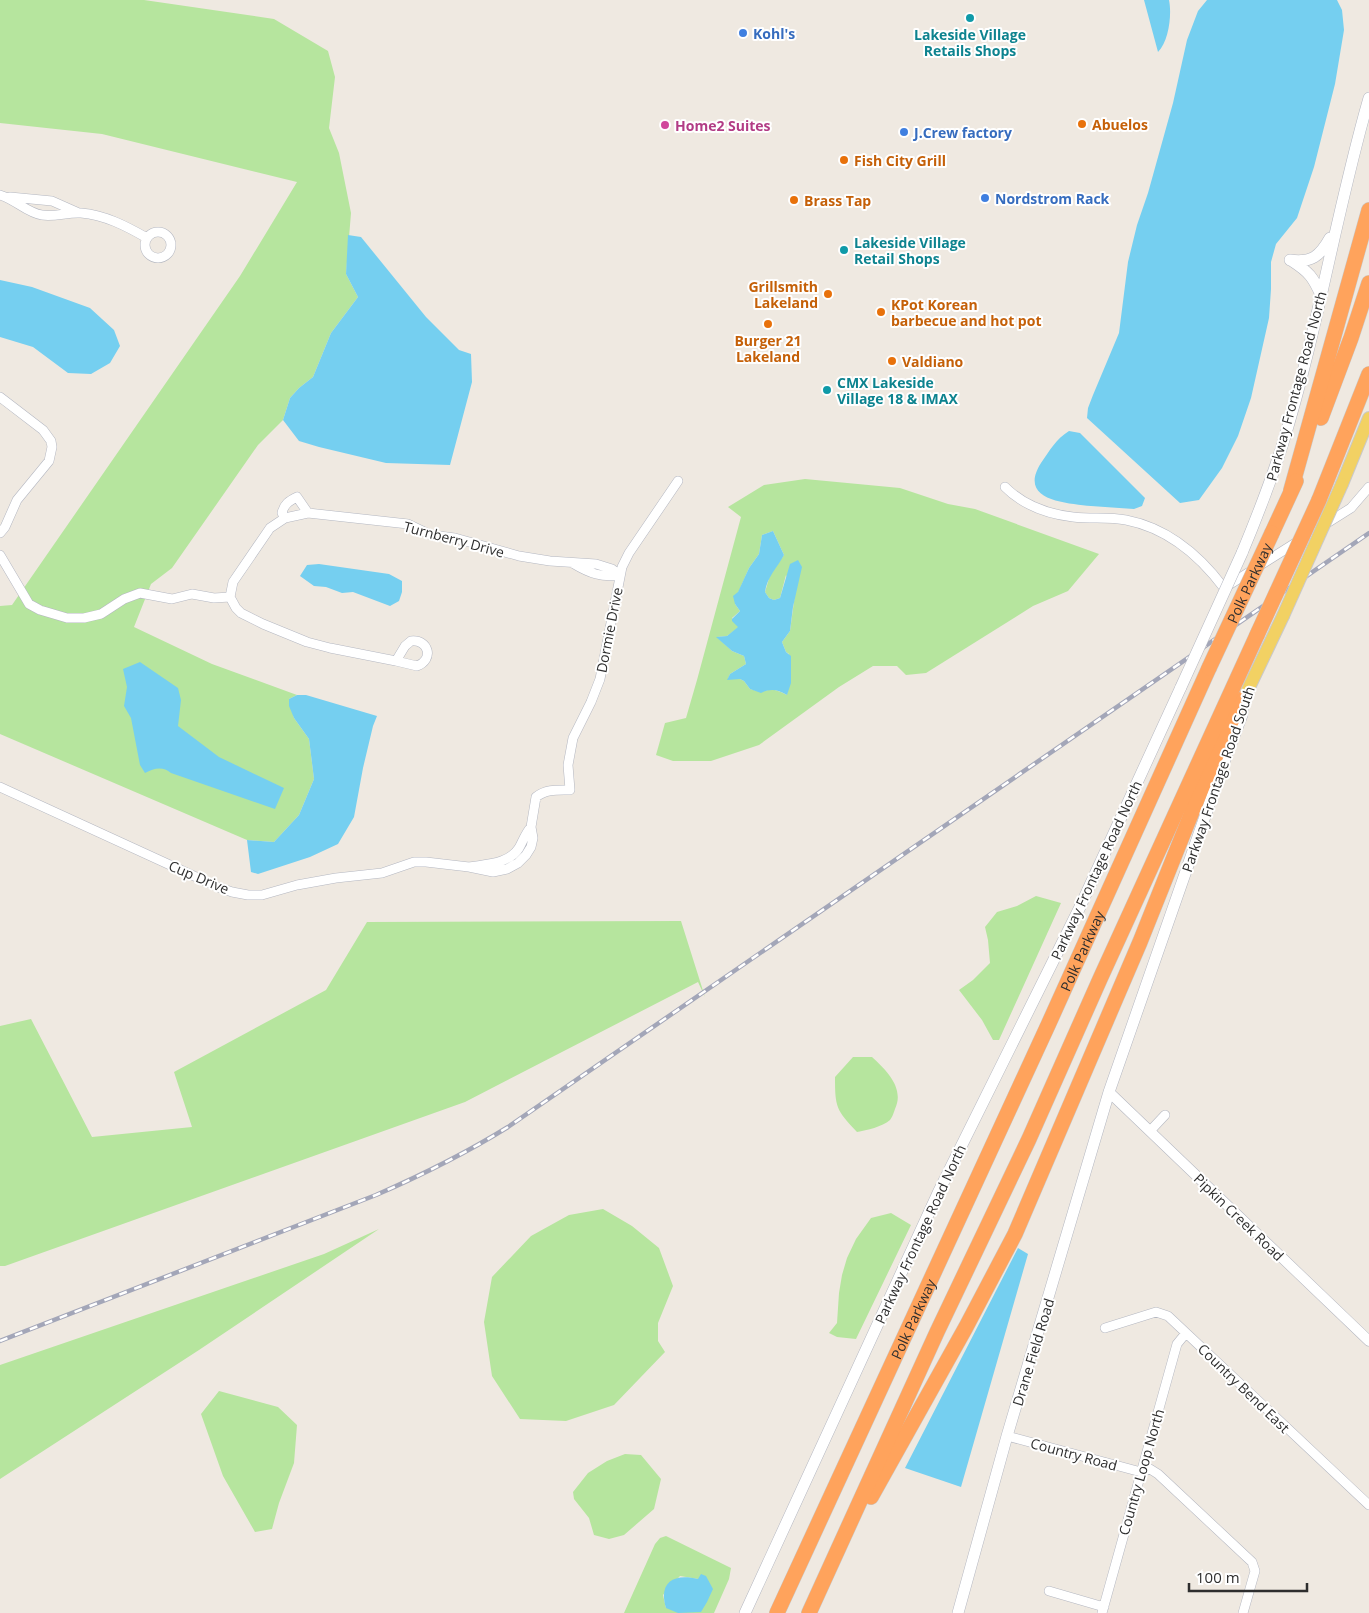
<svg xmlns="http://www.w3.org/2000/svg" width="1369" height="1613" font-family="'Open Sans',sans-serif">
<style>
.green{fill:#b6e59e;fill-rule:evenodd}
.water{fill:#75cff0}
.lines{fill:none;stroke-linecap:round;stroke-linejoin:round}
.minor-casing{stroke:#b4b7c1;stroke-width:10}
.tertiary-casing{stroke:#b4b7c1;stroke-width:11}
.secondary-casing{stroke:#b4b7c1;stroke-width:12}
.primary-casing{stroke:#c9c9c9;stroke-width:14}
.motorway-casing{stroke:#c9c9c9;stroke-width:16}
.minor{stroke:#fff;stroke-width:9}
.tertiary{stroke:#fff;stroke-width:10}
.secondary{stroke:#fff;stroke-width:11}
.primary{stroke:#f2d163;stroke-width:12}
.motorway{stroke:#ffa35c;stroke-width:15}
.rail-casing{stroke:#a3a6b8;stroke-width:4.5}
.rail{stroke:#fff;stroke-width:2.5;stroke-dasharray:8;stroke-linecap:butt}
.secondary-bridge-casing{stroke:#b4b7c1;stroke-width:12;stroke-linecap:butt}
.primary-bridge-casing{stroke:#c9c9c9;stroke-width:14;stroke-linecap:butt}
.motorway-bridge-casing{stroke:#c9c9c9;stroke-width:16;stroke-linecap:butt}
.secondary-bridge{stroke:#fff;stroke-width:11}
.primary-bridge{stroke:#f2d163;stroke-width:12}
.motorway-bridge{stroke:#ffa35c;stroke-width:15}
.culture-dot{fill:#0f9aa8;stroke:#fff;stroke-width:2}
.shop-dot{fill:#3f7fe0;stroke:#fff;stroke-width:2}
.food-dot{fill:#e8710a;stroke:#fff;stroke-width:2}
.hotel-dot{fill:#d1479c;stroke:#fff;stroke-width:2}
.labels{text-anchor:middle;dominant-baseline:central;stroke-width:4;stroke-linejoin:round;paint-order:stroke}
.shop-label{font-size:14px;font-weight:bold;fill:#366cbe;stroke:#fff;text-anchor:start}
.culture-label{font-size:14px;font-weight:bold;fill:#0d838f;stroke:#fff;text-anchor:start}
.food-label{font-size:14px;font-weight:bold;fill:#c56008;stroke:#fff;text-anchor:start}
.hotel-label{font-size:14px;font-weight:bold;fill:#b23c85;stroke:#fff;text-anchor:start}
.street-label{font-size:14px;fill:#2e2e2e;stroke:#fff}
</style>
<rect width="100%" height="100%" fill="#efe9e1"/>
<path class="green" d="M0,0H144L274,19L328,51L335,77L329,128L339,153L351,213L346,274L358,297L331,333L313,377L299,388L290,398L283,420L258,445L172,568L151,584L134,627L212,664L297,695L289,699L294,718L309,739L314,779L299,815L274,842L247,840L0,734V606L12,605L240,276L297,182L102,134L0,123Z
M805,479L900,488L948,504L975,509L1099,554L1068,591L1033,606L926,673L906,675L897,666H873L839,687L759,745L711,761H673L656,755L665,723L686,718L697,680L741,517L728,507L764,485ZM773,531L784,555L770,575L765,592L769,598L774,600L780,598L786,575L795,594L790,631L782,642L786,652L789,654L787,695C777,690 772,688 761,692L750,689L744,681L740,679H728L730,674L746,664L744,656L732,651L717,637L727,636L739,627L732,618L740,611L735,604L738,593L749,568L759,554L762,535Z
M1036,896L1061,903L999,1040H993L982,1020L959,990L973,980L990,963L988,940L985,927L997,912L1017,906Z
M681,921L705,997L698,982L465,1102L5,1266H0V1026L31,1019L92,1137L192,1127L174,1072L326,990L367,922Z
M853,1057H872C886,1070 905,1088 895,1109C894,1112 892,1118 890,1120C882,1127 867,1130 857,1132C836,1110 835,1107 835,1077Z
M603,1209L632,1226L659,1248L673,1286L658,1323V1341L665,1352L614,1405L566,1421L520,1419L492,1376L484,1322L492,1277L531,1236L569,1215Z
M891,1213L911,1225L856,1339L837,1337L829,1333L837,1323L839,1293L842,1275L847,1258L856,1239L871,1218Z
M379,1229L199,1350L0,1479V1365L324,1254Z
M219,1391L278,1407L297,1425L294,1463L279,1503L272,1529L255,1532L223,1476L201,1414Z
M625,1454L641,1455L661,1479L654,1509L624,1535L609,1539L594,1535L589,1518L574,1499L573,1492L588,1473L607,1461Z
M666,1536L731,1568L729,1579L714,1613H624L655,1544L660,1538ZM680,1576L698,1579L666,1608L663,1595Z"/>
<path class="water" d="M1144,0H1169C1172,14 1169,41 1158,52Z
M1207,0H1337L1342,10L1344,30L1335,84L1314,167L1297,218L1276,244L1271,262V289L1269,318L1251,398L1238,436L1222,468L1199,500L1180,503L1087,418L1088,408L1093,395L1119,333L1128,262L1137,225L1148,193L1173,103L1187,40L1198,11Z
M348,235L361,237L426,317L459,350L471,354L472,382L450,465L386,463L319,447L299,441L283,420L290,398L299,388L313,377L331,333L358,297L346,274Z
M0,280L32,287L90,308L114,330L120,346L110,363L91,374L68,373L33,347L0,337Z
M1069,431L1080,433L1145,498L1142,506L1134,509C1119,508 1105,507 1091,506C1067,503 1017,501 1041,463C1050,450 1056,439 1069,431Z
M773,531L784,555C777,568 767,577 765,592L769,598L774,600L780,598L790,564L798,560L802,567L793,607L790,631L782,642L786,652L791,656V683L787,695C777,690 772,688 761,693L750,689L744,681L740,679L727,680L730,674L746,664L744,656L732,651L716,637L727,636L738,627L732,621V619L740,611L735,604L733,596L738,592L749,568L759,554L762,535Z
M319,564L389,574L402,581V592L399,601L390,606L353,592L342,593L326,587L314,586L300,576L307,565Z
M140,662L178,688L181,700L178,726L219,757L284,788L275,809L171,773C163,766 154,768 145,773L140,765L131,718L124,706L127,687L123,669Z
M297,695H306L377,716L373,726L363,768L354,817L338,844L310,857L258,874L251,872L247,840L274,842L299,815L314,779L309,739L294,718L289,706V699Z
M1018,1248L1028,1254L961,1487L905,1468Z
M701,1574L706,1576L713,1589L707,1602L701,1612L678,1613L666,1608C658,1582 674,1573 698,1579Z"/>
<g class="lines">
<g class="minor-casing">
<path id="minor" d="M0,195C15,199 27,213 42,215C55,217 68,212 81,213C105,215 126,226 147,238
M10,197L52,201L79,213
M145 245a13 13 0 1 1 26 0a13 13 0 1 1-26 0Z
M0,397L43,430L51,441L52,447L49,461L17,500L5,527L0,533
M1005,487C1023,505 1047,514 1073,517C1091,519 1109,517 1126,520C1167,528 1200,556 1224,588L1351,508L1369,487
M285,518L282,513C284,504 289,501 297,497L308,513
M0,555L29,604L40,610L67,618H84L101,614L124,599L140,593L172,599L192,594L214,598L230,597
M574,564C589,573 602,578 620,575
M411,641C429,639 434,660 417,666L396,661L405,646Z
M396,661L330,648L307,642L263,624L241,613L236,608L230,597L233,582L270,528L285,518L308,513L408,524L431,535L455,538L519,556L550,561L596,564L612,569L620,575
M0,787L218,887L232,892L248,895H262L297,885L336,878L382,873L414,862H426L469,867L493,872L507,869L518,863L526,855L531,847L533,838L531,827C525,834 523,841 519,848C509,864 486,864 469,867
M531,827L536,797C546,789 557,790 570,790L568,765L573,738L591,702L600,679L622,567L629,553L678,481
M1150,1131L1165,1115
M1105,1328L1156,1312L1168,1316L1369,1505
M1007,1436L1141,1472L1150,1469L1158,1474L1252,1562L1255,1571L1243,1613
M1049,1591L1104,1607
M1102,1613L1177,1344L1186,1333"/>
</g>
<g class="tertiary-casing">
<path id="tertiary" d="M1109,1092L1369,1341"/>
</g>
<g class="secondary-casing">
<path id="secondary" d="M1290,260C1312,263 1320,256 1330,238
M1292,261C1309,272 1313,277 1321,295
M1242,553C1257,517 1271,481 1283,443C1318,330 1336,212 1369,98
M745,1613L938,1193L1080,907L1181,687
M958,1613L1007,1436L1109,1092L1224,762L1242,715L1244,700"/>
</g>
<g class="primary-casing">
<path id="primary" d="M1342,484L1369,418
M1244,698L1283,616"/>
</g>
<g class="motorway-casing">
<g id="motorway">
<path d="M1321,418L1351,338L1369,283"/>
<path d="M1291,490L1369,210"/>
<path d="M1319,500L1369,374"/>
<path d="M1272,533L1296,481"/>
<path d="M871,1497L966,1327L1015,1234L1140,942L1202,787L1238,706L1244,698"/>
<path id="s1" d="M777,1613L1049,1023L1209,668"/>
<path d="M809,1613L937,1332L1029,1139L1100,979L1257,635"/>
</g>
</g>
<use href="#minor" class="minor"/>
<use href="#tertiary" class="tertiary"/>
<use href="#secondary" class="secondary"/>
<use href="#primary" class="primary"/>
<use href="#motorway" class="motorway"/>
<g class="rail-casing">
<path id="rail" d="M0,1341L376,1195C422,1175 466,1153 508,1127L1369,533"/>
</g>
<use href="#rail" class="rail"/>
<g class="secondary-bridge-casing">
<path id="secondary-bridge" d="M1181,687L1242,553"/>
</g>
<g class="primary-bridge-casing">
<path id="primary-bridge" d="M1283,616L1342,484"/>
</g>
<g class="motorway-bridge-casing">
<g id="motorway-bridge">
<path d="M1257,635L1319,500"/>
<path id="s2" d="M1209,668L1272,533"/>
</g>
</g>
<use href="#secondary-bridge" class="secondary-bridge"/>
<use href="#primary-bridge" class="primary-bridge"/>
<use href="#motorway-bridge" class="motorway-bridge"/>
</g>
<g class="culture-dot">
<circle cx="970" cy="18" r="5"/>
<circle cx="844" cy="250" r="5"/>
<circle cx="827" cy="390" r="5"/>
</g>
<g class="shop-dot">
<circle cx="743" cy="33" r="5"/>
<circle cx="904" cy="132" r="5"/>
<circle cx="985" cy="198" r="5"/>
</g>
<g class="food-dot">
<circle cx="1082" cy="124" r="5"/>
<circle cx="844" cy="160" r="5"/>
<circle cx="794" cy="200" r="5"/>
<circle cx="828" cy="294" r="5"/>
<circle cx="881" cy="312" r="5"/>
<circle cx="768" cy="324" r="5"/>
<circle cx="892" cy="361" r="5"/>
</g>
<circle class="hotel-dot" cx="665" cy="125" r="5"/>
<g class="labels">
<g class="shop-label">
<text x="753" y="33">Kohl's</text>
<text x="914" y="132">J.Crew factory</text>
<text x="995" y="198">Nordstrom Rack</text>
</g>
<g class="culture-label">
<text x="970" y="34" text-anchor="middle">Lakeside Village<tspan x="970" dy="16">Retails Shops</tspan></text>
<text x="854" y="242">Lakeside Village<tspan x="854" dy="16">Retail Shops</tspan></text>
<text x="837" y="382">CMX Lakeside<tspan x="837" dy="16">Village 18 &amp; IMAX</tspan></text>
</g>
<g class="food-label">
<text x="1092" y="124">Abuelos</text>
<text x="854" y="160">Fish City Grill</text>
<text x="804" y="200">Brass Tap</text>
<text x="818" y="286" text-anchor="end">Grillsmith<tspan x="818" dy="16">Lakeland</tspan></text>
<text x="891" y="304">KPot Korean<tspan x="891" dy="16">barbecue and hot pot</tspan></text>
<text x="768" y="340" text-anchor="middle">Burger 21<tspan x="768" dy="16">Lakeland</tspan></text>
<text x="902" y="361">Valdiano</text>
</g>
<g class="hotel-label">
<text x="675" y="125">Home2 Suites</text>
</g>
<g class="street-label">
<text transform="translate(1296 386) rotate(-75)">Parkway Frontage Road North</text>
<text transform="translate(454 539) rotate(15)">Turnberry Drive</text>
<text stroke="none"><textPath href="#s2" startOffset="94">Polk Parkway</textPath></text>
<text transform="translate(609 630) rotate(-79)">Dormie Drive</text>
<text transform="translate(1218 779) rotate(-71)">Parkway Frontage Road South</text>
<text transform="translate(1096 870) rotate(-65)">Parkway Frontage Road North</text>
<text transform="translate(199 877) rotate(23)">Cup Drive</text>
<text stroke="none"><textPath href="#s1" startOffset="729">Polk Parkway</textPath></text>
<text transform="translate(1239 1217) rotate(44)">Pipkin Creek Road</text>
<text transform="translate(920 1234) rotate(-65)">Parkway Frontage Road North</text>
<text stroke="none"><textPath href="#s1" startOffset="324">Polk Parkway</textPath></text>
<text transform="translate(1033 1352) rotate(-73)">Drane Field Road</text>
<text transform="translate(1244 1388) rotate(44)">Country Bend East</text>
<text transform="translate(1074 1454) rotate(15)">Country Road</text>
<text transform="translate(1141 1472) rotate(-74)">Country Loop North</text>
</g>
</g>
<path d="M1189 1583v8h118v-8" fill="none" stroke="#2e2e2e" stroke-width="2.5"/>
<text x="1196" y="1583" font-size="15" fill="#2e2e2e" stroke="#ffffff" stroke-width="4" paint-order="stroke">100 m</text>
</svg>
